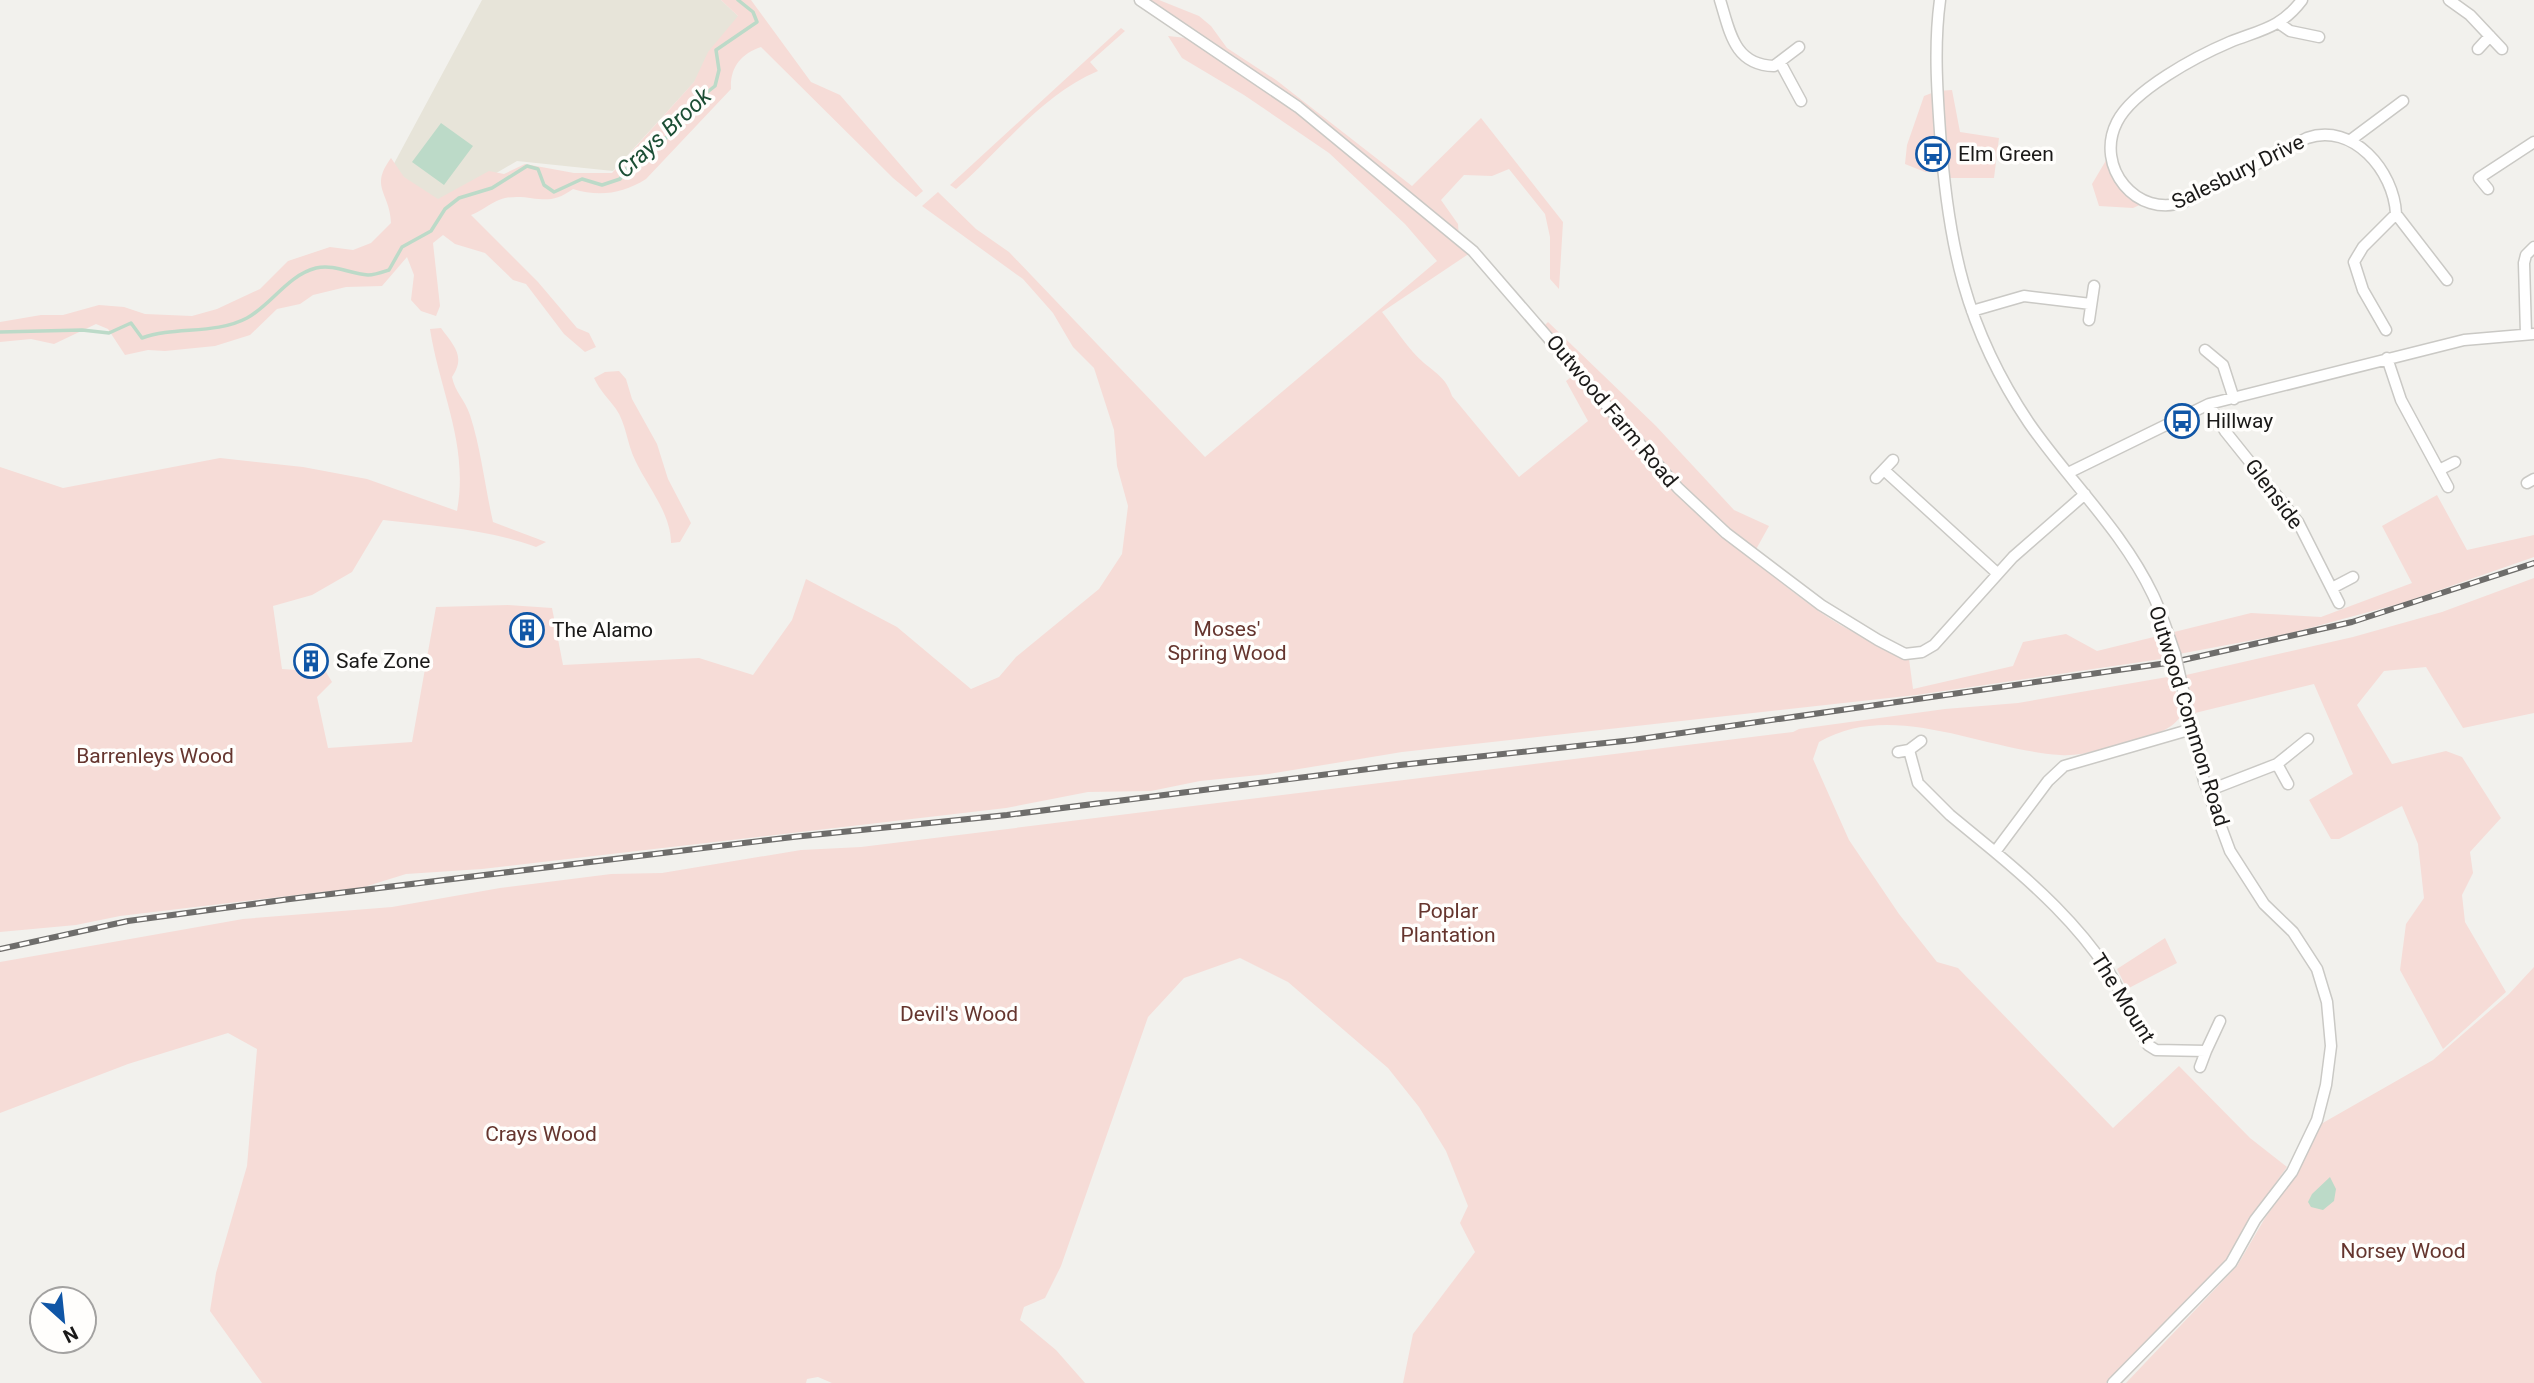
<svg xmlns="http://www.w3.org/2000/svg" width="2534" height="1383" font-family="Roboto,sans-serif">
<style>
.built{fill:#e7e4d9}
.green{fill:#f6dcd7}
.water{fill:#bcdac8}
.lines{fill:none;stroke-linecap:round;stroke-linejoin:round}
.stream{stroke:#bcdac8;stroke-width:3.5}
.minor-casing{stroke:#cac9c5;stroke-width:13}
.minor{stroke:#fff;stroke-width:10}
.rail-casing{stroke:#6e6d6b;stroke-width:6}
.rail{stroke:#fffefc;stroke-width:3.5;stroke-dasharray:10;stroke-linecap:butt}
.minor-bridge-casing{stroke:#cac9c5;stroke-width:13;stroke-linecap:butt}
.minor-bridge{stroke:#fff;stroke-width:10}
.labels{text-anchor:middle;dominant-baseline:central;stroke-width:7;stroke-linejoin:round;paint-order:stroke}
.poi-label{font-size:21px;fill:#1a1918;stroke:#fffefc;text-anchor:start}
.street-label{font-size:21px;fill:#1a1918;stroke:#fffefc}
.park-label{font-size:21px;fill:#65352e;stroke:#fffefc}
.water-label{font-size:23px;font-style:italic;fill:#1b4e34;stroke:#fffefc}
</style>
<rect width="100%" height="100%" fill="#f2f1ed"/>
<path class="built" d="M482,0H721L738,16V34L613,171L517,161L438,207L390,171Z"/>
<path class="green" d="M721,0H751L811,82L840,95L923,191L916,197L893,178L761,47C741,54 730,67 731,89L646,179C622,194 599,197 573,189C546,209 534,193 505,198C494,200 482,211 471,215L538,282L577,328L589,333L596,347L585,352L564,334L526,284L513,280L485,253L455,244L443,235L433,243L440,306L436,316L421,311L411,300L414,275L407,257L382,286L346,287L313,295L300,304L277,309L250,335L215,346L165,351L148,350L125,355L108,329L96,324L54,344L31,339L0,342V322L41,315H63L99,305L124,307L145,314L192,316L217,309L260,289L288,261L330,247L353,250L371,243L391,223C390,192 369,188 391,158L404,177L438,199L489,171L504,174L525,164L574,173H612L694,82L708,52L738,16Z
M1141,0H1159L1199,16L1211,26L1227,48L1276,80L1412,186L1481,118L1563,222L1559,289L1550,279V237L1545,214L1509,169L1492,176L1464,175L1441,200L1458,224L1459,239L1473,251L1382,312C1395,328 1408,349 1424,363C1437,374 1446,378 1452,396L1519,477L1588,421L1566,381L1579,371C1651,455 1729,548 1820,612C1846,631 1880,644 1909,659L1913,689L2013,666L2023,642L2066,634L2097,651L2162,635L2168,658L1916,695L1402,752L1269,774L1200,781L1151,791L1088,792L1006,808L482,869L406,874L364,887L120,916L76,925L0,932V467L63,488L220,458L303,467L367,479L457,511C469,444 440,393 430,329L441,328C454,346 466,356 452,377C455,392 465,400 470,415C481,449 485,487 493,522L546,542L536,547C487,529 435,526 383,520L352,572L312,595L273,606L282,669L326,672L332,682L317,697L328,748L412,742L436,607L508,605L552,608L563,665L699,658L753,675L792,620L806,579L897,627L971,689L999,677L1016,657L1099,589L1122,554L1128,506L1117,466L1114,430L1094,368L1073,347L1053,313L1023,279L922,206L938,192L976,229L1009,252L1205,457L1437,261L1405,224L1329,153L1244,95L1182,58L1168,36L1196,39Z
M1121,28L1125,31L1090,62L1098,71C1041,95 1002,149 956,189L950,185Z
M1952,90L1960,132L1999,138L1994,178H1943L1942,172H1925L1905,164L1907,145L1924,96L1937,91Z
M2111,152L2114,166L2144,203L2133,208L2099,206L2092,184Z
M1548,322L1656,426L1734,510L1769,526L1754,553L1679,487L1544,326Z
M619,371L626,379L632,399L657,444L668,479L691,523L680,542L671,543C671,513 647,486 635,460C627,444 626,423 616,409C608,398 600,391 594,378L605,372Z
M2437,495L2467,550L2534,535V557L2402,603L2291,633L2179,654L2174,632L2251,613L2321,617L2412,583L2382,526Z
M2534,578V713L2463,728L2426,667L2384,671L2357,705L2392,764L2446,751L2462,757L2501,818L2470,852L2473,873L2462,895L2465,922L2506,992L2443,1049L2400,970L2406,924L2424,898L2418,844L2402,806L2339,839H2331L2309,800L2353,774L2314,684L2195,713L2186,675L2353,637L2442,612Z
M2173,676L2180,717C2171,731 2149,736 2133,740C2110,746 2084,757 2060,755C1983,750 1892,699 1819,742L1813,759L1849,840L1899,914L1937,962L1958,968L2113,1128L2179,1066L2250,1138L2287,1167L2250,1219L2228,1261L2106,1383H1403L1413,1334L1475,1252L1460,1223L1468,1206L1446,1151L1419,1107L1388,1068L1288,982L1240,958L1184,978L1148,1017L1061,1266L1045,1298L1024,1307L1020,1320L1056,1350L1085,1383H832L818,1377L807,1379L806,1383H262L210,1311L216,1273L247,1166L257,1049L228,1033L128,1064L0,1113V962L243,919L392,907L500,888L611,874L662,873L801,850L861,847L1793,732L1799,729L1945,709L2018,703Z
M2165,938L2177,963L2127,989L2117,969Z
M2534,967V1383H2126L2237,1266L2265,1218L2297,1173L2321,1124L2433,1060L2509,994Z"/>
<path class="water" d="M441,123L473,146L444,185L412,162Z
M2330,1177L2336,1189L2334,1201L2323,1210L2311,1207L2308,1202L2312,1194Z"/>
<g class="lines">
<path class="stream" d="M0,332L82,330L109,333L131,323L142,338C175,326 215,335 247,318C271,305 288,275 316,268C335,264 350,274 368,275C375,275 383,272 389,270L402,247L431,231L445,209L459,198L492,188L527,166L538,169L544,185L554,192L582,179L602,185L620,179L626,169L667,137L682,112L715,86L719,70L716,50L757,22L753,12L738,0"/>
<g class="minor-casing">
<path id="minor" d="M1140,0L1298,107L1473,251L1678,488L1726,533L1821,605L1878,640L1905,654L1922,652L1934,645L2013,557L2085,494
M1720,0C1730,32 1734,65 1774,66L1799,47
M1940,0C1934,44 1937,89 1940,132C1948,244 1965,328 2029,423C2069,481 2122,530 2153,595C2162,614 2168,634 2175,654
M2302,0C2281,28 2260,30 2230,42C2197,56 2133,90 2117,122C2094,167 2137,219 2184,202L2307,138C2353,122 2394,171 2396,214L2363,247L2354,262L2363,290L2386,330
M2449,0L2470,15L2502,49
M2280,24L2290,31L2319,37
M2478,49L2490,36
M1781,64L1801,101
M2352,139L2403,101
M2488,189L2479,178L2534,142
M2396,214L2447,280
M1972,311L2024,296L2091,304
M2089,320L2094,286
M2526,334L2524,263L2526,255L2534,247
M2205,350L2223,365L2234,399
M2387,358L2401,400L2448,487
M2209,404L2225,431L2298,522L2339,603
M1884,470L1997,573
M2439,470L2455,462
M2068,473L2209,404L2464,340L2534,334
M1876,478L1893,460
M2527,483L2534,479
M2332,588L2353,577
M1909,750L1921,741
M1898,752L1909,750L1918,783L1950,815L1995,852L2048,781L2064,766L2192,729
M2277,764L2288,784
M2210,790L2277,764L2308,739
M1995,852C2037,887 2077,924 2107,969C2123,993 2132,1021 2148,1045L2156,1050L2206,1051L2220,1021
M2200,1067L2206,1051
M2113,1383L2231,1263L2255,1220L2292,1172L2317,1120L2326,1085L2331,1046L2327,1002L2317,969L2293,932L2264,904L2230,851L2204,781L2179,672"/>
</g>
<use href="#minor" class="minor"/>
<g class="rail-casing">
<path id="rail" d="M0,949L128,921L290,899L793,837L1007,815L1400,765L1633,740L2174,662L2352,622L2534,563"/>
</g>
<use href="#rail" class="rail"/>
<g class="minor-bridge-casing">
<path id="minor-bridge" d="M2175,654L2179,672"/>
</g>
<use href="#minor-bridge" class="minor-bridge"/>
</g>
<defs>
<g id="bus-ring" transform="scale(1.75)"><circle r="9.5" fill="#fffefc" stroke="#1056a6" stroke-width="1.5"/><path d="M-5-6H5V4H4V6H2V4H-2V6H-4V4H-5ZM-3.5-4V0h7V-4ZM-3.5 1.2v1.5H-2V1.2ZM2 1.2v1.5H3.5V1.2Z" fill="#1056a6"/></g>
<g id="building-ring" transform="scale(1.75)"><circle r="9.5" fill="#fffefc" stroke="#1056a6" stroke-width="1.5"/><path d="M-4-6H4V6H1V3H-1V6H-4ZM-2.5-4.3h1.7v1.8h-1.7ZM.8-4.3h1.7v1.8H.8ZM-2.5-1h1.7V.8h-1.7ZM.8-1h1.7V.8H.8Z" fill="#1056a6"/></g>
</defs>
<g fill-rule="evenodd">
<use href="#bus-ring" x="1933" y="154"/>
<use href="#bus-ring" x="2182" y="421"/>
<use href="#building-ring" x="527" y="630"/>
<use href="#building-ring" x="311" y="661"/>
</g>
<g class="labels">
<g class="poi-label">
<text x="1958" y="154">Elm Green</text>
<text x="2206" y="421">Hillway</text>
<text x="552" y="630">The Alamo</text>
<text x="336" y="661">Safe Zone</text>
</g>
<g class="street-label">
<text transform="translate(2238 172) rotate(-26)">Salesbury Drive</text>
<text transform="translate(1612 411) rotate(50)">Outwood Farm Road</text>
<text transform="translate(2274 494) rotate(53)">Glenside</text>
<text transform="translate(2189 716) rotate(73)">Outwood Common Road</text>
<text transform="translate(2123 998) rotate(58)">The Mount</text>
</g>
<g class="park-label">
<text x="1227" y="629">Moses'<tspan x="1227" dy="24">Spring Wood</tspan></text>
<text x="155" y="756">Barrenleys Wood</text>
<text x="1448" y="911">Poplar<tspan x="1448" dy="24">Plantation</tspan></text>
<text x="959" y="1014">Devil's Wood</text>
<text x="541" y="1134">Crays Wood</text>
<text x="2403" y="1251">Norsey Wood</text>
</g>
<g class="water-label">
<text transform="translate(664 133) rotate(-43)">Crays Brook</text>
</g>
</g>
<g transform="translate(63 1320) rotate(153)"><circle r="33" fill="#fffefc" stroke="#a3a2a1" stroke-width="2"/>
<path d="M0-5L12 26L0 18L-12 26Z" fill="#1056a6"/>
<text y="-10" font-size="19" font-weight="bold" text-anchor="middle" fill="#1a1918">N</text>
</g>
</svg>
